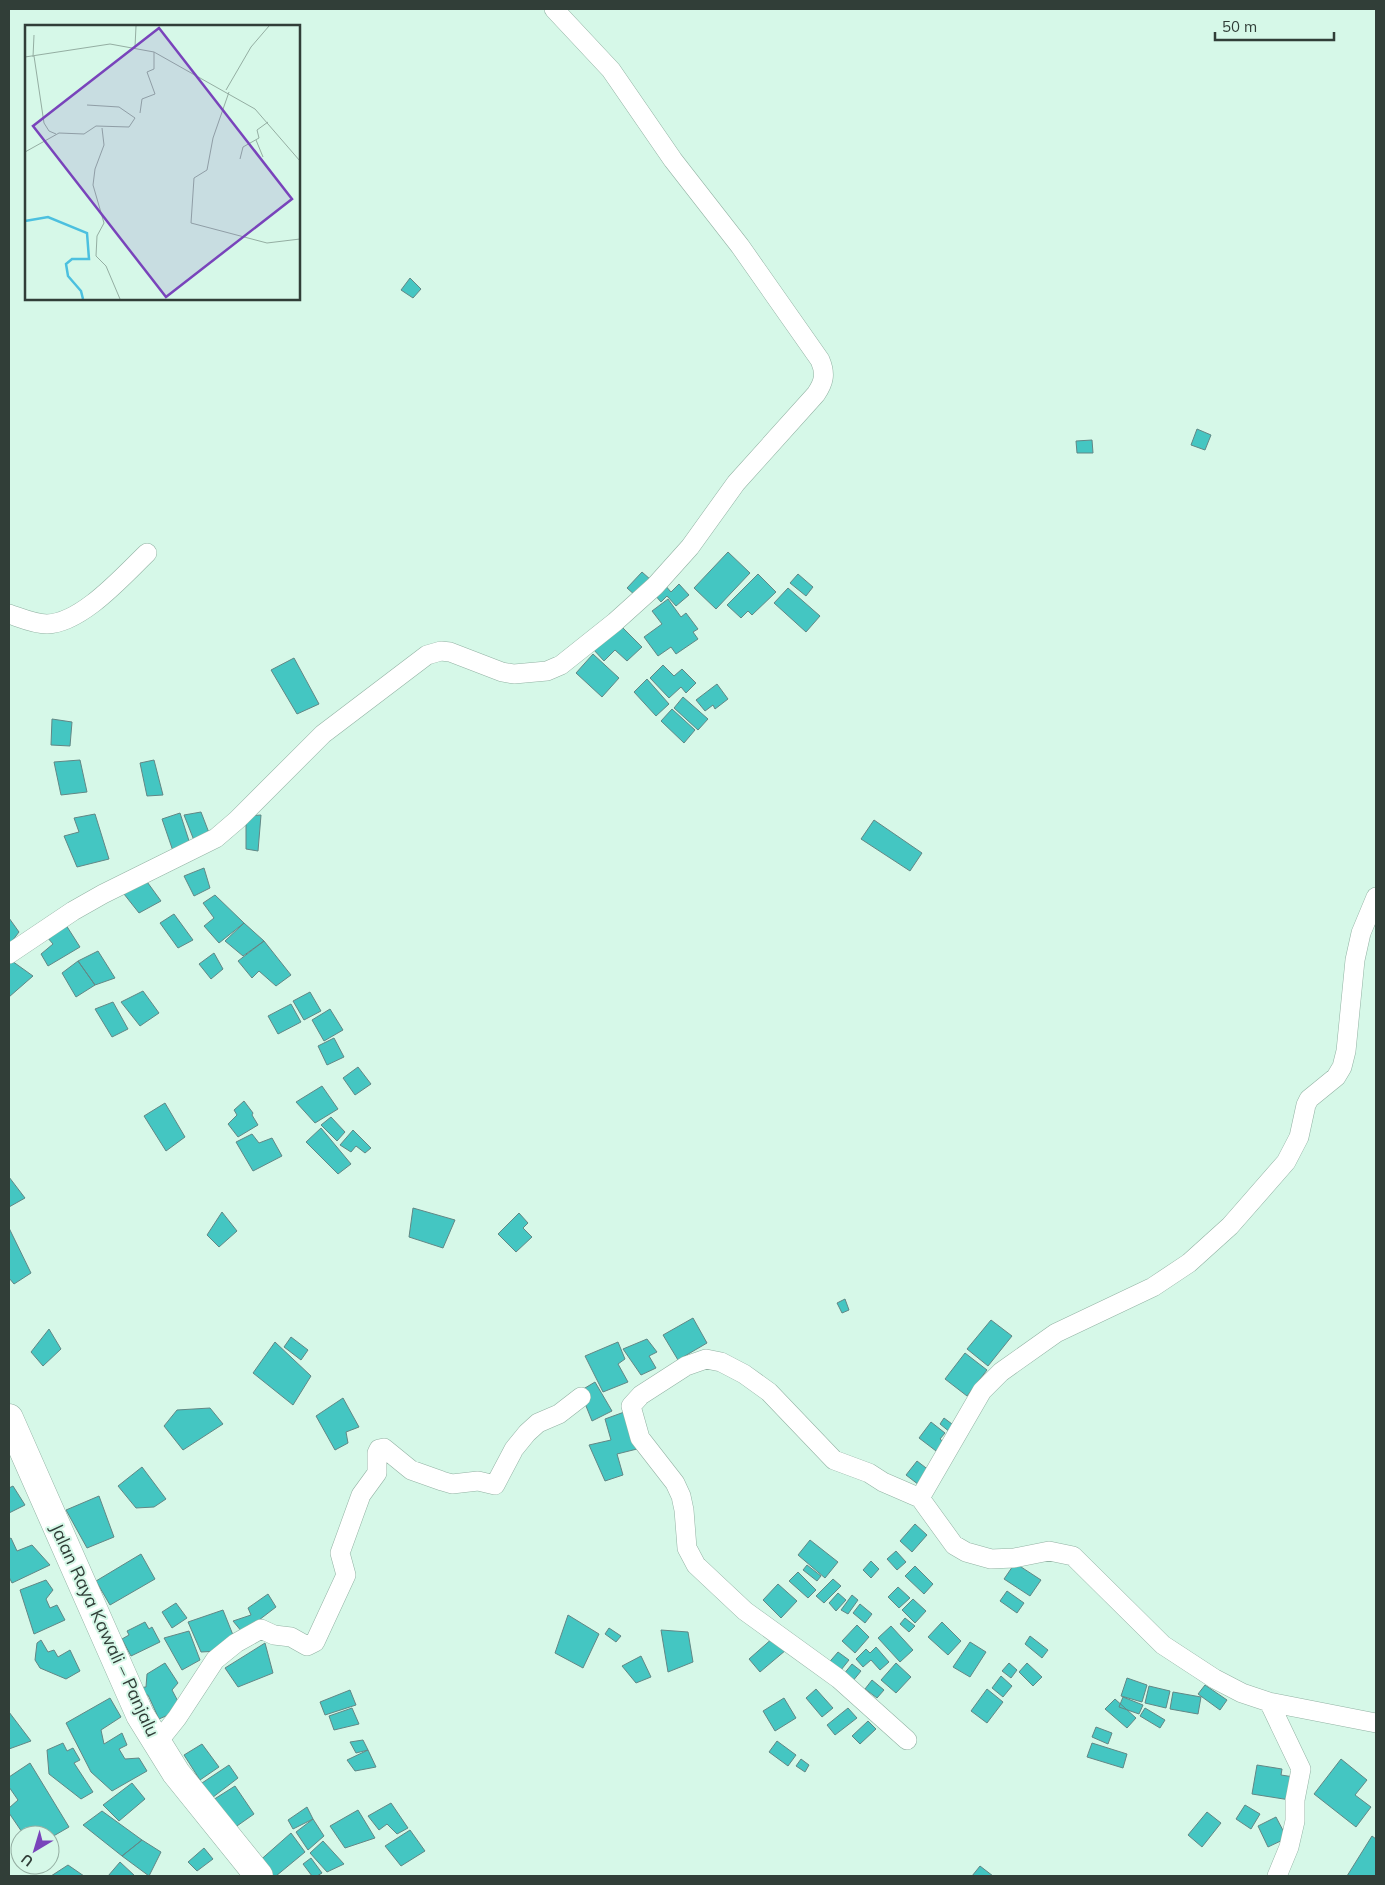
<svg xmlns="http://www.w3.org/2000/svg" width="1385" height="1885" font-family="Mulish,sans-serif">
<style>
.building{fill:#44c6c2;stroke:#628785}
.lines{fill:none;stroke-linecap:round;stroke-linejoin:round}
.minor-casing{stroke:#92b2a3;stroke-width:20}
.primary-casing{stroke:#92b2a3;stroke-width:29}
.minor{stroke:#fff;stroke-width:19}
.primary{stroke:#fff;stroke-width:28}
.labels{text-anchor:middle;dominant-baseline:central;stroke-width:4;stroke-linejoin:round;paint-order:stroke}
.street-label{font-size:18px;fill:#313e38;stroke:#d6f8e8}
.inset-river{fill:none;stroke:#4cc0df;stroke-width:2.5}
.inset-road{fill:none;stroke:#94aea2;stroke-width:1}
.view{fill:#7944bb;fill-opacity:0.15;stroke:#7944bb;stroke-width:2.5}
.inset-edge{fill:none;stroke:#313e38;stroke-width:2.5}
</style>
<rect width="100%" height="100%" fill="#d6f8e8"/>
<path class="building" d="M410,278L421,289L413,298L401,290Z
M1197,429L1211,435L1205,450L1191,445Z
M1092,440L1093,453H1077L1076,441Z
M728,552L750,573L716,609L694,588Z
M642,572L651,580L636,596L627,588Z
M758,574L776,592L752,615L748,611L741,618L727,605Z
M798,574L813,587L806,596L790,583Z
M664,584L671,592L679,584L689,595L676,606L667,596L661,602L654,594Z
M788,588L820,616L806,632L774,603Z
M668,599L681,617L686,613L698,629L693,632L698,639L676,654L671,647L658,656L644,637L662,624L652,611Z
M619,624L642,647L627,661L615,650L604,661L593,649Z
M593,654L619,678L602,697L576,673Z
M294,658L319,704L297,714L271,670Z
M663,665L674,676L682,669L696,683L686,693L681,687L669,698L650,678Z
M647,679L669,704L656,716L634,692Z
M717,684L728,699L715,709L713,705L705,711L696,700Z
M683,697L708,719L698,730L674,708Z
M672,709L695,730L684,743L661,721Z
M52,719L72,722L70,746L51,745Z
M80,760L87,792L61,795L54,762Z
M154,760L163,795L147,796L140,763Z
M201,812L211,838L195,843L184,815Z
M180,813L191,847L174,854L162,819Z
M95,814L109,859L77,867L64,836L79,832L74,818Z
M261,815L258,851L246,849V816Z
M874,820L922,853L910,871L861,839Z
M204,868L210,888L194,896L184,876Z
M145,879L161,901L139,913L124,894Z
M215,895L244,923L219,943L204,926L214,918L203,903Z
M174,914L193,940L178,948L160,923Z
M9,918L19,932L9,945V954Z
M244,923L264,941L243,956L225,941Z
M66,925L80,947L48,966L41,954L53,944L47,937Z
M264,941L291,975L276,986L259,971L252,978L238,961Z
M98,951L115,978L95,985L78,961Z
M214,953L223,969L211,979L199,964Z
M12,961L33,976L9,997V964Z
M78,961L95,985L76,997L62,973Z
M143,991L159,1013L140,1026L121,1002Z
M310,992L321,1011L304,1020L293,1001Z
M113,1002L128,1029L112,1037L95,1009Z
M291,1004L301,1022L278,1034L268,1016Z
M330,1009L343,1030L324,1041L312,1020Z
M334,1038L344,1057L327,1065L318,1046Z
M358,1067L371,1084L355,1095L343,1078Z
M322,1086L338,1109L315,1123L296,1102Z
M244,1101L253,1113L252,1115L258,1125L238,1137L228,1124L237,1115L234,1110Z
M165,1103L185,1137L166,1151L144,1116Z
M331,1117L345,1132L337,1141L321,1125Z
M321,1128L351,1164L338,1174L306,1142Z
M353,1130L371,1148L365,1153L356,1146L351,1152L340,1145Z
M252,1134L259,1143L272,1138L282,1156L253,1171L236,1142Z
M9,1177L25,1198L9,1207Z
M413,1208L455,1220L443,1248L409,1237Z
M222,1212L237,1231L219,1247L207,1235Z
M519,1213L528,1223L523,1228L532,1237L516,1252L498,1234Z
M9,1228L31,1273L14,1284L9,1278Z
M845,1299L849,1310L842,1313L837,1303Z
M693,1318L707,1343L678,1360L663,1335Z
M991,1320L1012,1336L988,1366L967,1349Z
M49,1329L61,1349L43,1366L31,1352Z
M291,1337L308,1350L301,1360L284,1347Z
M647,1339L657,1352L649,1356L656,1368L641,1375L623,1349Z
M275,1342L311,1376L293,1405L253,1373Z
M618,1342L625,1359L618,1364L628,1382L603,1392L585,1356Z
M965,1353L987,1370L967,1396L945,1379Z
M595,1382L612,1411L592,1421L580,1391Z
M343,1398L359,1427L346,1432L348,1443L335,1450L316,1416Z
M210,1408L223,1424L183,1450L164,1426L177,1410Z
M627,1411L641,1448L617,1454L623,1475L605,1481L589,1445L611,1440L605,1419Z
M944,1418L956,1427L951,1433L940,1424Z
M931,1422L945,1433L940,1439L947,1445L940,1454L919,1438Z
M917,1461L930,1471L919,1485L906,1475Z
M142,1467L166,1499L154,1507L136,1508L118,1486Z
M13,1486L25,1505L9,1513V1488Z
M99,1496L114,1537L87,1548L66,1510Z
M915,1524L927,1535L912,1552L900,1541Z
M11,1538L17,1551L32,1545L50,1565L12,1583L9,1577V1539Z
M810,1540L838,1562L825,1578L798,1555Z
M896,1551L906,1562L897,1570L887,1559Z
M141,1554L155,1579L110,1605L96,1581Z
M871,1561L879,1569L871,1578L863,1570Z
M1015,1563L1041,1580L1030,1596L1004,1579Z
M807,1565L821,1576L817,1581L803,1570Z
M915,1566L933,1584L924,1594L905,1576Z
M798,1572L816,1590L808,1598L789,1581Z
M833,1579L841,1586L824,1603L816,1596Z
M46,1580L53,1590L46,1599L50,1608L57,1605L65,1620L34,1634L20,1590Z
M778,1584L797,1601L781,1618L763,1600Z
M898,1587L910,1598L899,1608L888,1597Z
M1007,1591L1024,1603L1017,1613L1000,1601Z
M838,1593L846,1600L836,1611L829,1603Z
M268,1594L276,1607L259,1620L251,1643L233,1621L251,1615L248,1608Z
M852,1595L858,1600L848,1614L841,1610Z
M913,1599L926,1611L915,1623L902,1610Z
M176,1603L187,1618L172,1628L162,1612Z
M860,1604L872,1614L865,1623L853,1613Z
M223,1610L239,1650L201,1652L188,1622Z
M568,1615L599,1634L583,1668L555,1653Z
M905,1618L915,1626L909,1632L900,1624Z
M145,1622L149,1629L152,1627L160,1642L131,1656L122,1639L129,1635L127,1631Z
M942,1622L961,1641L948,1655L928,1637Z
M857,1625L869,1637L855,1653L842,1641Z
M891,1626L913,1650L900,1662L878,1638Z
M609,1628L621,1636L616,1642L605,1634Z
M661,1630L688,1632L693,1662L668,1672Z
M189,1631L200,1660L182,1670L164,1638Z
M1030,1636L1048,1650L1042,1658L1025,1644Z
M774,1637L786,1650L760,1672L749,1659Z
M41,1640L48,1652L54,1650L58,1657L70,1650L80,1671L66,1679L40,1668L35,1660L37,1643Z
M970,1642L986,1652L970,1677L953,1667Z
M265,1643L273,1673L238,1687L225,1668Z
M876,1647L889,1662L880,1670L871,1660L863,1667L856,1659L866,1649L870,1653Z
M838,1652L849,1660L837,1675L826,1666Z
M641,1656L651,1677L636,1683L622,1666Z
M165,1663L178,1683L172,1690L182,1709L159,1719L148,1695L140,1696L136,1688L146,1687L147,1674Z
M896,1663L911,1677L896,1693L881,1680Z
M1009,1663L1017,1670L1011,1678L1002,1671Z
M1027,1663L1042,1677L1033,1686L1019,1672Z
M852,1664L861,1671L852,1682L843,1675Z
M1001,1676L1012,1686L1003,1697L992,1688Z
M1127,1678L1147,1685L1142,1702L1121,1696Z
M872,1680L884,1690L877,1698L865,1689Z
M1205,1685L1227,1700L1220,1710L1198,1694Z
M1149,1686L1170,1691L1166,1708L1145,1703Z
M816,1689L833,1708L822,1717L806,1698Z
M987,1689L1003,1702L987,1723L971,1711Z
M350,1690L356,1705L325,1715L320,1702Z
M1173,1692L1201,1697L1198,1714L1170,1709Z
M1123,1697L1143,1705L1139,1714L1119,1707Z
M110,1698L121,1717L101,1730L104,1744L122,1733L127,1745L119,1749L125,1759L139,1758L147,1771L112,1791L91,1772L66,1723Z
M784,1698L796,1718L775,1731L763,1711Z
M1115,1699L1136,1718L1127,1728L1105,1709Z
M352,1708L359,1724L334,1730L329,1716Z
M848,1708L857,1718L835,1735L827,1725Z
M1145,1708L1165,1720L1160,1728L1140,1716Z
M9,1712L31,1741L9,1749Z
M868,1721L876,1729L860,1744L852,1736Z
M1096,1727L1112,1733L1108,1744L1092,1737Z
M363,1740L368,1750L356,1753L350,1742Z
M777,1741L796,1755L788,1766L769,1752Z
M63,1743L67,1751L73,1748L80,1760L74,1763L93,1792L81,1799L49,1774L47,1750Z
M1092,1743L1127,1754L1123,1768L1087,1757Z
M202,1744L219,1767L200,1780L184,1755Z
M368,1750L376,1767L355,1771L347,1760Z
M801,1759L809,1765L805,1772L796,1766Z
M1341,1759L1367,1780L1355,1795L1371,1807L1356,1827L1314,1794Z
M30,1763L69,1827L50,1838V1835H24L9,1813V1808L18,1800L9,1787V1777Z
M229,1765L238,1778L204,1804L193,1789Z
M1257,1765L1282,1769L1281,1775L1294,1777L1290,1800L1252,1794Z
M132,1783L145,1799L119,1821L103,1805Z
M235,1786L254,1814L227,1833L205,1805Z
M391,1803L408,1828L397,1834L387,1824L379,1830L368,1816Z
M1245,1805L1260,1814L1251,1829L1236,1819Z
M307,1807L313,1819L293,1829L288,1820Z
M358,1810L375,1838L345,1848L330,1826Z
M102,1811L142,1840L122,1856L83,1825Z
M1207,1812L1221,1823L1202,1847L1188,1835Z
M1276,1817L1287,1838L1268,1847L1258,1826Z
M313,1819L324,1836L308,1850L296,1832Z
M410,1830L425,1851L401,1866L385,1846Z
M291,1833L305,1852L276,1876H269L257,1863Z
M1372,1836L1376,1839V1876H1347Z
M142,1840L161,1852L149,1876L122,1856Z
M323,1841L344,1864L327,1872L310,1853Z
M204,1848L213,1859L197,1871L188,1862Z
M311,1858L322,1873L317,1876H312L303,1864Z
M120,1862L135,1876H108Z
M68,1865L84,1876H51Z
M980,1866L993,1876H972Z"/>
<g class="lines">
<g class="minor-casing">
<path id="minor" d="M9,614C21,618 34,624 47,624C82,623 123,576 147,553
M9,954L73,911L103,894L216,838L237,820L323,734L427,655L441,651L450,652L502,672L514,674L547,671L561,665L615,622L655,586L690,547L736,483L816,394C824,382 826,374 820,360L740,246L673,160L611,70L554,9
M920,1498L982,1391L1001,1372L1056,1333L1153,1287L1189,1263L1230,1226L1286,1162L1299,1137L1306,1105L1309,1099L1336,1077L1342,1067L1346,1051L1355,960L1361,933L1376,897
M1269,1702L1301,1769L1295,1800V1821L1289,1847L1277,1876
M907,1740L839,1679L745,1611L696,1565L687,1548L684,1510L681,1496L675,1483L640,1438L631,1406L641,1395L686,1366L706,1359L721,1362L744,1374L769,1392L834,1460L869,1473L883,1482L920,1498L954,1545L966,1552L991,1559L1014,1558L1049,1551L1073,1556L1163,1645L1215,1679L1242,1693L1269,1702L1376,1723
M157,1743L177,1718L215,1660L236,1643L261,1629L274,1635L291,1637L307,1646L315,1642L346,1575L340,1553L361,1495L377,1473V1453L379,1449L384,1448L411,1470L442,1481L452,1484L478,1481L495,1485L514,1449L527,1433L538,1423L559,1414L581,1397"/>
</g>
<g class="primary-casing">
<path id="primary" d="M9,1418L140,1715L176,1773L259,1876"/>
</g>
<use href="#minor" class="minor"/>
<use href="#primary" class="primary"/>
</g>
<g class="labels">
<g class="street-label">
<text transform="translate(105 1630) rotate(65)">Jalan Raya Kawali – Panjalu</text>
</g>
</g>
<g transform="translate(25 25)">
<rect width="275" height="275" fill="#d6f8e8"/>
<path class="inset-river" d="M0,196L23,192L62,208L64,234H47L41,239L43,251L56,266L58,274"/>
<path class="inset-road" d="M110,22L111,1M9,31L19,98L24,106L31,109M0,32L85,19L129,27L230,84L275,136M8,32L9,10M201,65L226,22L244,1M204,67L188,113L182,145L169,153L166,198L242,218L275,214M115,88L117,74L130,69L122,47L129,44V27M77,103L79,120L70,144L68,160L79,198L72,211L71,231L81,241L95,274M231,115L238,132M0,127L34,108L59,109L71,101L104,102L110,93L94,82L62,80M215,134L218,122L234,113L232,105L243,97"/>
<path class="view" d="M134,3L267,174L141,272L8,101Z"/>
<rect width="275" height="275" class="inset-edge"/>
</g>
<rect width="1385" height="1885" fill="none" stroke="#313e38" stroke-width="20"/>
<g transform="translate(35 1850) rotate(218)"><circle r="24" fill="#d6f8e8" stroke="#94aea2"/>
<path d="M0-4L9 19L0 12L-9 19Z" fill="#7944bb"/>
<text y="-8" font-size="14" font-weight="bold" text-anchor="middle" fill="#313e38">U</text>
</g>
<path d="M1215 32v8h119v-8" fill="none" stroke="#313e38" stroke-width="2.5"/>
<text x="1222" y="32" font-size="15" fill="#313e38" stroke="#d6f8e8" stroke-width="4" paint-order="stroke">50 m</text>
</svg>
